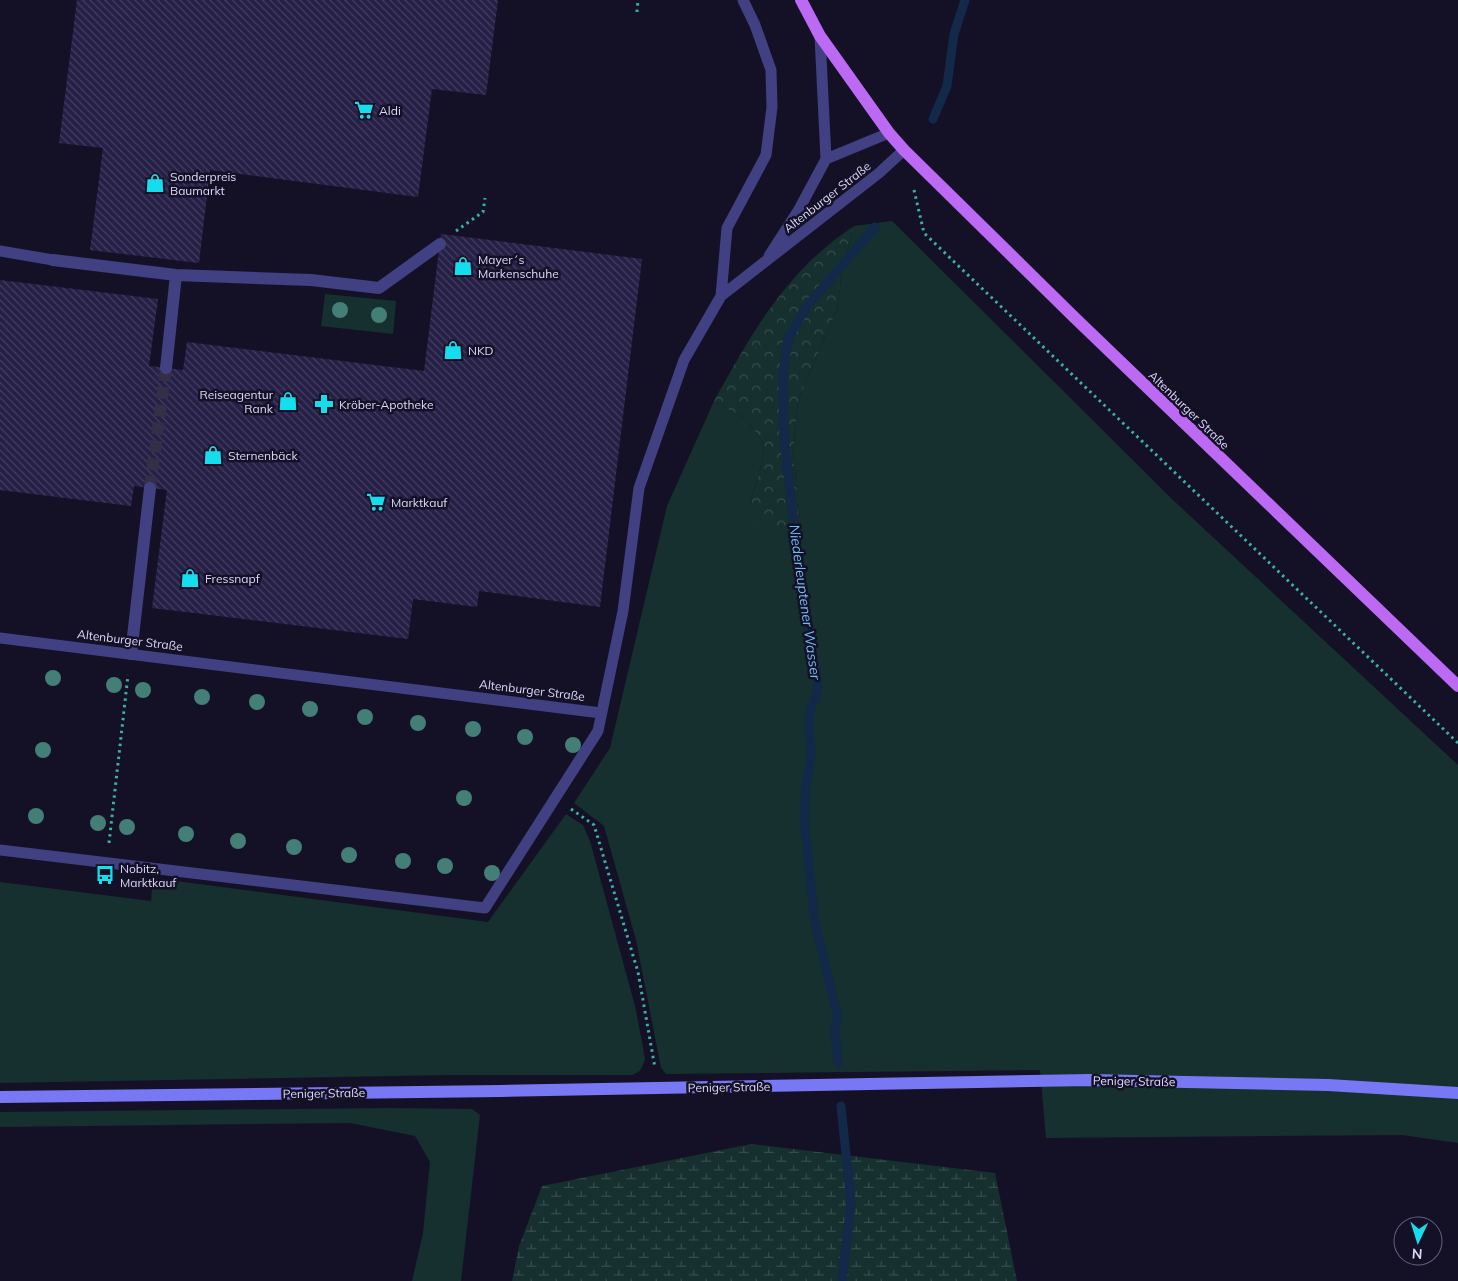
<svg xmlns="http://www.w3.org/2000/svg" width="1458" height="1281" font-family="Mulish,sans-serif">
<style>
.green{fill:#15302e}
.forest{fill:url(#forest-crowns)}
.wetland{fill:url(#wetland-marsh)}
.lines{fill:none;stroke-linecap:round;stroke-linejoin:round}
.stream{stroke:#122949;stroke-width:9}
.building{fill:url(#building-back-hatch)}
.street-tunnel{stroke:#322f46;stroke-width:12;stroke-dasharray:12 6;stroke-linecap:butt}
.path{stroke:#39b1a6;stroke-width:3;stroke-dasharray:2.5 4;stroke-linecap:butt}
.lane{stroke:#414082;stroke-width:11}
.street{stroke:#414082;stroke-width:12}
.secondary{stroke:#7878f5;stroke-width:12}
.primary{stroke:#bc69f4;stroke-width:12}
.tree{fill:#437e77}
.labels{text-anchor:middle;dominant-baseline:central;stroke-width:5;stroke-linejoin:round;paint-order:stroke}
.poi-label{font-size:12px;fill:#dcd9fc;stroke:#141126;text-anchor:start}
.street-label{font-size:12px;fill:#dcd9fc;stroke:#141126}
.water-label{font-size:14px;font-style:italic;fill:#6fbbf4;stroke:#141126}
</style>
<defs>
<pattern id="forest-crowns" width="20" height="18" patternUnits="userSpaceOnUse" patternTransform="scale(1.25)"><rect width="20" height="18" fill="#15302e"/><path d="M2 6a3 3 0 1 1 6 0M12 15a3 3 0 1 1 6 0" fill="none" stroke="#364d4d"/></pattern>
<pattern id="wetland-marsh" width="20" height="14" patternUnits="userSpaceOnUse" patternTransform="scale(1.25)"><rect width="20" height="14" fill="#15302e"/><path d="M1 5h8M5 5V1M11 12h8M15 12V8" fill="none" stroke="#364d4d"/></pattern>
<pattern id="building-back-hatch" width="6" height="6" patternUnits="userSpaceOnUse" patternTransform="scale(1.25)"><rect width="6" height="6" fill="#261f46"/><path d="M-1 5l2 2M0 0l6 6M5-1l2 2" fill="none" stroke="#453f62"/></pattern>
</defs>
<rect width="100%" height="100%" fill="#141126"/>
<path class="green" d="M892,221L1173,500L1458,765V1143L1402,1135L1046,1138L1040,1070L666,1074L661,1068L636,940L604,826L574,803L610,748L667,506L714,401L746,419L764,444L762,462L751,500L801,528L793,454L798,401L837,309L842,271L854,226Z
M325,294L396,301L393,334L321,326Z
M566,814L583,825L590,841L635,1006L643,1047L645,1060L640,1071L632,1075H449L0,1083V882L151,901L153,878L488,922Z
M390,1108L472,1109L480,1115L461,1281H412L423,1233L430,1162L415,1136L350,1123L0,1127V1112Z"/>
<path class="forest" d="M854,226L842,271L837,309L798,401L793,454L801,528L782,532L759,522L751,500L762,462L764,444L746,419L714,401C754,330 785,272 854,226Z"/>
<path class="wetland" d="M751,1144L995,1173L1017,1281H512L519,1246L542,1186Z"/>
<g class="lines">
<path class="stream" d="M933,119L947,86L954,34L965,0
M838,1063L835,1030L837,1015L814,918L804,817L806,784L811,758L809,725L810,710L817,694L818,685L801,583L784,439L783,377L788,338L807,306L875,227
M841,1106L851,1203L842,1281"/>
</g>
<path class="building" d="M77,0H498L486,95L432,89L418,197L210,170L199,263L90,250L103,148L59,143Z
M441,234L642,259L600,607L479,591L477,607L413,599L408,639L152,608L167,490L134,486L131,506L0,490V280L158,299L149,366L183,370L187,342L424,371Z"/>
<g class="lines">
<path class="street-tunnel" d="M150,488L166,368"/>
<path class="path" d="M637,12L638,0
M914,190L924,233L1458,743
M456,231L483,212L485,198
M571,809L594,825L638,972L655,1068
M109,843L128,675"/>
<path class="lane" d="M820,36L826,159
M0,251L53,260
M769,256L798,211L826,159L889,133
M721,296L727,228L766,155L772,107L771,70L755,25L743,0
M0,638L601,713
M0,850L485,908L598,731L623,611L639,488L684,360L721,296L879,173L904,150"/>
<path class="street" d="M53,260L176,275L311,280L379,288L440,244
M166,368L176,275
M131,654L150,488"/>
<path class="secondary" d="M0,1097L501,1091L1089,1080L1328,1085L1458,1093"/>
<path class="primary" d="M801,0L820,36L889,133L904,150L1075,318L1458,686"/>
</g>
<g class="tree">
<circle cx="340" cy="310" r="8"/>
<circle cx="379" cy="315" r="8"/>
<circle cx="53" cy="678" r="8"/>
<circle cx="114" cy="685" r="8"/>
<circle cx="143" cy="690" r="8"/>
<circle cx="202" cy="697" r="8"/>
<circle cx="257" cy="702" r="8"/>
<circle cx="310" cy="709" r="8"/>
<circle cx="365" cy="717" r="8"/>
<circle cx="418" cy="723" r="8"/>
<circle cx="473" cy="729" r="8"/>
<circle cx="525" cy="737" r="8"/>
<circle cx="573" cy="745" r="8"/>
<circle cx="43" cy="750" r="8"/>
<circle cx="464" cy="798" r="8"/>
<circle cx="36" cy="816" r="8"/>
<circle cx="98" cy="823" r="8"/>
<circle cx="127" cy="827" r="8"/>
<circle cx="186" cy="834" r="8"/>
<circle cx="238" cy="841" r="8"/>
<circle cx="294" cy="847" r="8"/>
<circle cx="349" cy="855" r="8"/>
<circle cx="403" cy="861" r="8"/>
<circle cx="445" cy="866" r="8"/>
<circle cx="492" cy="873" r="8"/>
</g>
<defs>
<g id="supermarket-bare" transform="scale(1.5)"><path d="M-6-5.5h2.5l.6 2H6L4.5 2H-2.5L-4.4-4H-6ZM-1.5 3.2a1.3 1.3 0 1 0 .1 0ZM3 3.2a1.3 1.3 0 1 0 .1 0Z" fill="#14deee" stroke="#141126" stroke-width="2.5" paint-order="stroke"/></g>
<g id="shop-bare" transform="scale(1.5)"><path d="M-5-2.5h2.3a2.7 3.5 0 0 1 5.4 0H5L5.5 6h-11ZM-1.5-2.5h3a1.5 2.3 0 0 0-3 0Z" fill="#14deee" stroke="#141126" stroke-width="2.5" paint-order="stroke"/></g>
<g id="pharmacy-bare" transform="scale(1.5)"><path d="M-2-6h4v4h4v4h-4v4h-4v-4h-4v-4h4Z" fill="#14deee" stroke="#141126" stroke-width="2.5" paint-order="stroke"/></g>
<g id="bus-bare" transform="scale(1.5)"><path d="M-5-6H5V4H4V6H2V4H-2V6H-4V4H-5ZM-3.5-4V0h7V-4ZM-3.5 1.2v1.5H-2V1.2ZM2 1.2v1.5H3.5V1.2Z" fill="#14deee" stroke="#141126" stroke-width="2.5" paint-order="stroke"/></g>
</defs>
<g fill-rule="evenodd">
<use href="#supermarket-bare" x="364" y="110"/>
<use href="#shop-bare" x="155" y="183"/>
<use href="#shop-bare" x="463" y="266"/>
<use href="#shop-bare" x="453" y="350"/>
<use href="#shop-bare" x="288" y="401"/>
<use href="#pharmacy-bare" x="324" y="404"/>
<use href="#shop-bare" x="213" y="455"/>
<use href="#supermarket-bare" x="376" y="502"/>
<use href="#shop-bare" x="190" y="578"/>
<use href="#bus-bare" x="105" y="875"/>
</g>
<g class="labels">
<g class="poi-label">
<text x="379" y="110">Aldi</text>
<text x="170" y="176">Sonderpreis<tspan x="170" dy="14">Baumarkt</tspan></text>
<text x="478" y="259">Mayer´s<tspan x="478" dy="14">Markenschuhe</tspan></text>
<text x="468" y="350">NKD</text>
<text x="273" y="394" text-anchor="end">Reiseagentur<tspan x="273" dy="14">Rank</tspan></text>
<text x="339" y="404">Kröber-Apotheke</text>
<text x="228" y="455">Sternenbäck</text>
<text x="391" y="502">Marktkauf</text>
<text x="205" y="578">Fressnapf</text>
<text x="120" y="868">Nobitz,<tspan x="120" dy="14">Marktkauf</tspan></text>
</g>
<g class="street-label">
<text transform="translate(827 197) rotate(-38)">Altenburger Straße</text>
<text transform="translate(1189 410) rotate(44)">Altenburger Straße</text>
<text transform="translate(130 640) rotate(7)">Altenburger Straße</text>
<text transform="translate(532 690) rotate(7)">Altenburger Straße</text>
<text transform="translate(1134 1081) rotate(1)">Peniger Straße</text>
<text transform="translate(729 1087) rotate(-1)">Peniger Straße</text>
<text transform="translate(324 1093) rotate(-1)">Peniger Straße</text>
</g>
<g class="water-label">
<text transform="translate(805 602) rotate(82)">Niederleuptener Wasser</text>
</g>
</g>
<g transform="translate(1418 1241) rotate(184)"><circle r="24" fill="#141126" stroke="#64617c"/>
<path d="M0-4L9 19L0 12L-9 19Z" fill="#14deee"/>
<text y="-8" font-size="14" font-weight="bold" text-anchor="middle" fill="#dcd9fc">N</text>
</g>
</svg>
